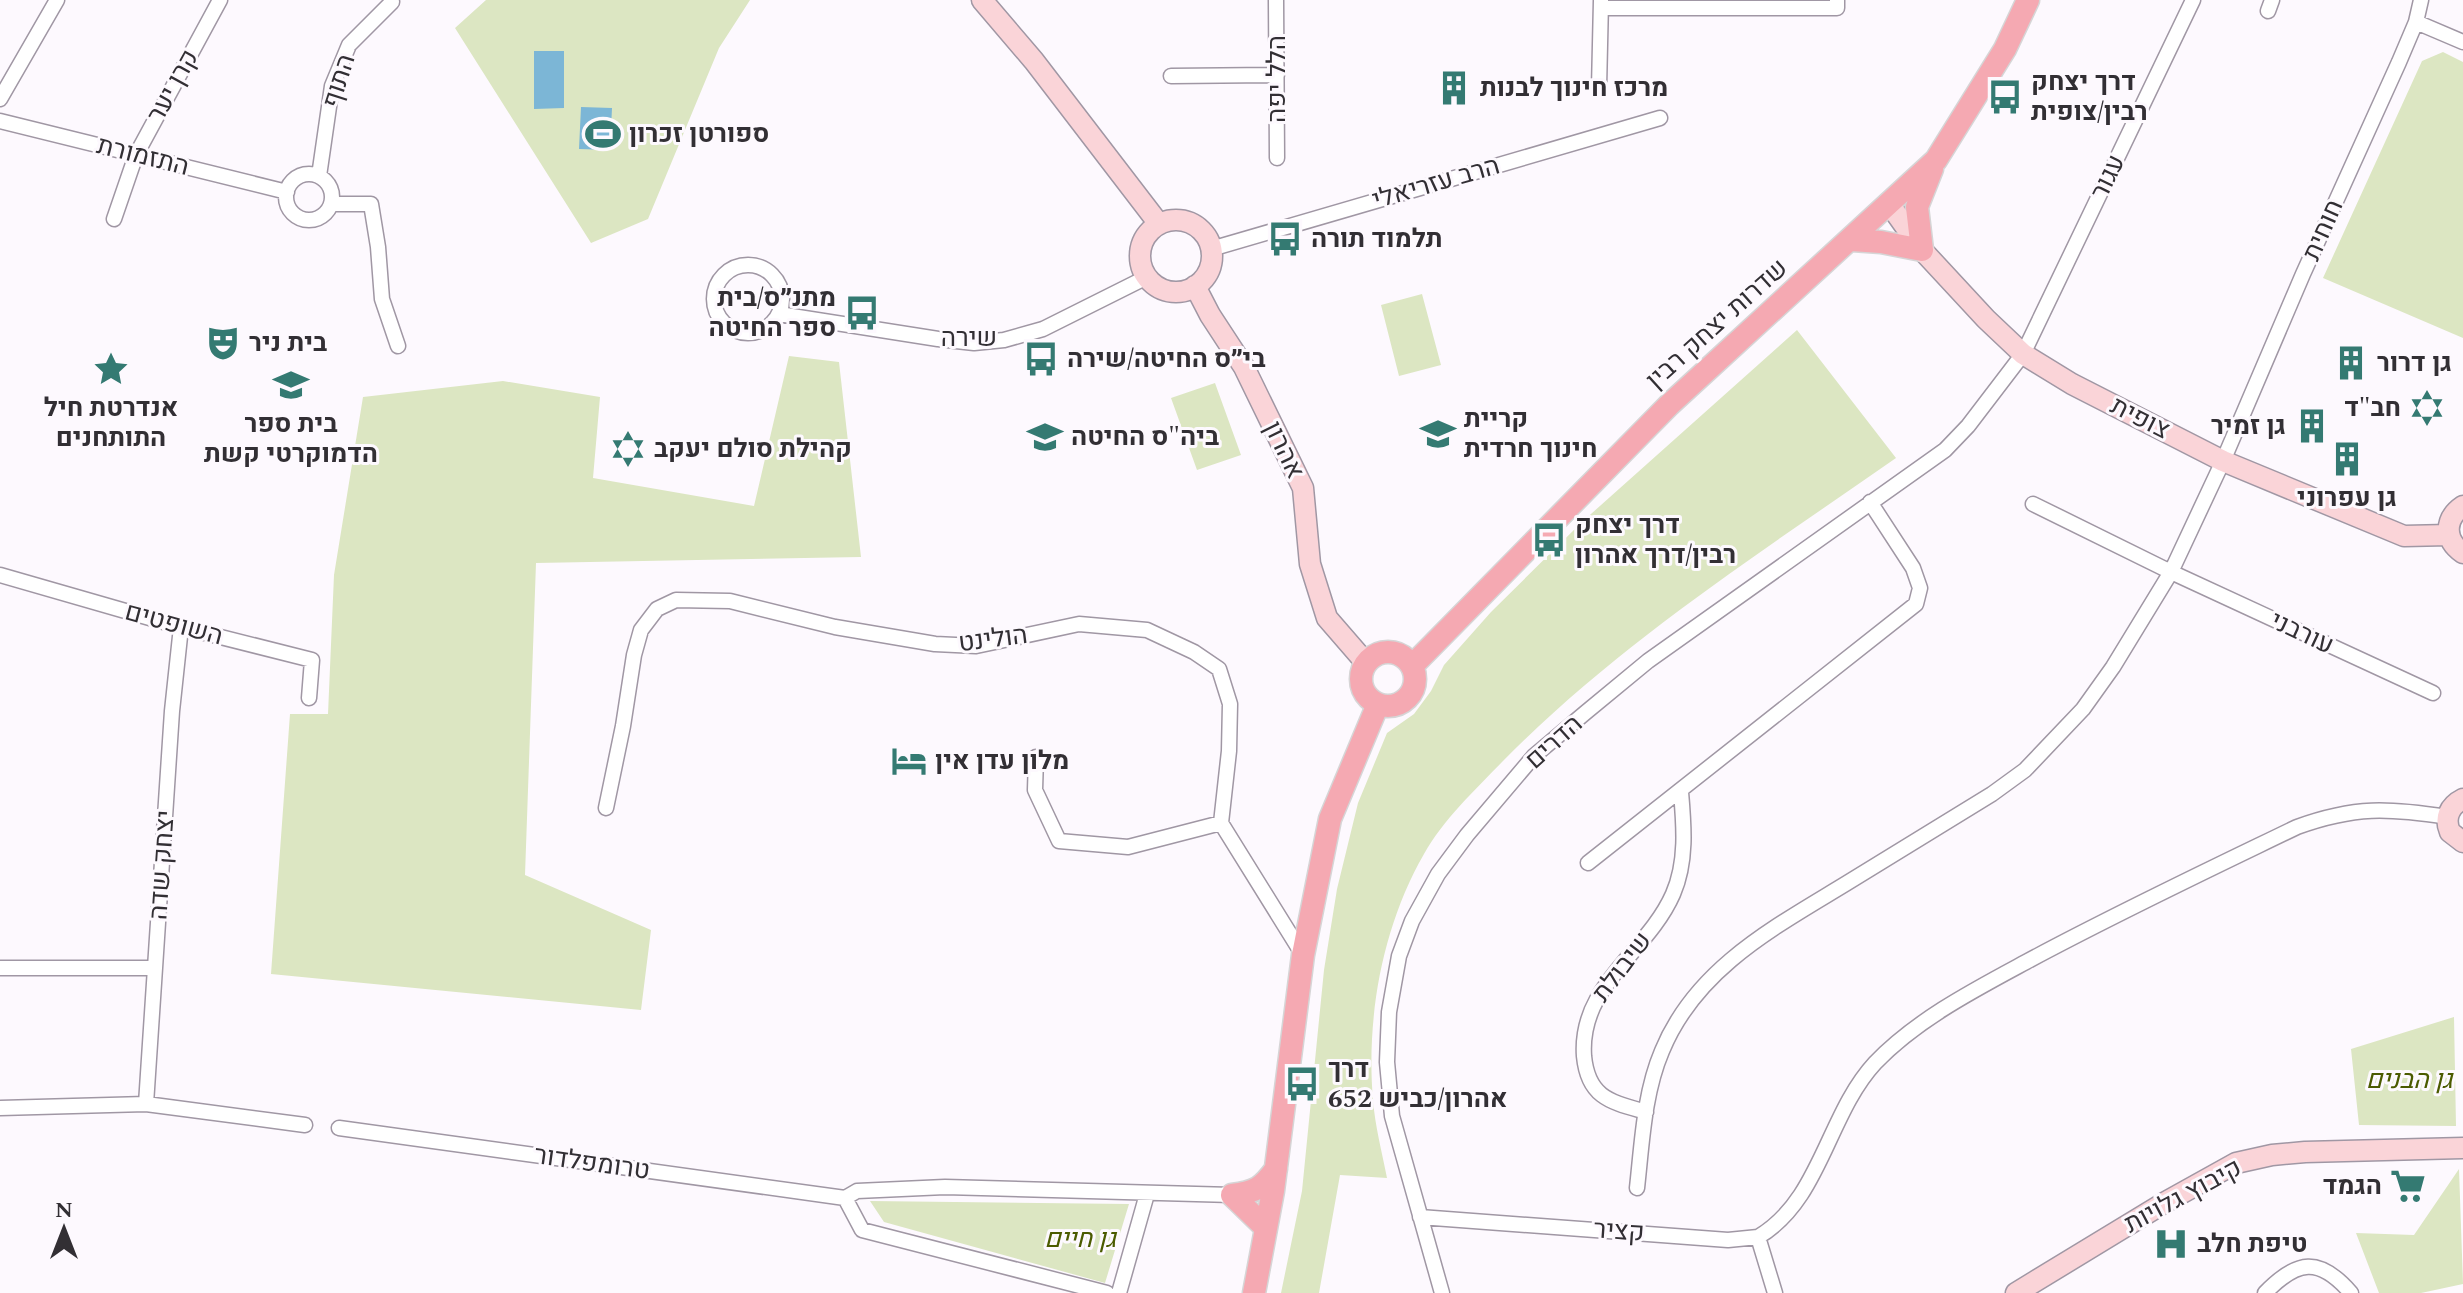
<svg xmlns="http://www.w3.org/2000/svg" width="2463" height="1293" font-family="Spectral,Heebo,serif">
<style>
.green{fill:#dce6c2}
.water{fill:#7cb6d6}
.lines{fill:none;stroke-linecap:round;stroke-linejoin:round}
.street-casing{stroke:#a097a4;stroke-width:17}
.secondary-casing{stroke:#a097a4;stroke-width:23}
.primary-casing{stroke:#d6d5d6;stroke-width:25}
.street{stroke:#fff;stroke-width:14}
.secondary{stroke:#fad4d8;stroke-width:20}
.primary{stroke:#f5a9b2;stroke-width:22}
.labels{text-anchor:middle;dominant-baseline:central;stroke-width:6;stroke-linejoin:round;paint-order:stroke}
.street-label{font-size:26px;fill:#322f34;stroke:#fdf9fe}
.poi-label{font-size:26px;font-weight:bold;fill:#322f34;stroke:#fdf9fe;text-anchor:start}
.park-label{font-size:26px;font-style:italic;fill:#4b5b00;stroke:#fdf9fe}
</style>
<rect width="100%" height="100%" fill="#fdf9fe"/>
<path class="green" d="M486,0H750L719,48L648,219L591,243L455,28Z
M2443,52L2463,62V338L2323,278L2422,61Z
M1422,294L1441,365L1399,376L1381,305Z
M1797,330L1896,458C1760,553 1619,643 1502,762C1475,790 1443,820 1424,854C1382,927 1366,1018 1373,1100C1375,1126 1382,1152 1387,1178L1340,1175L1319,1293H1281L1302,1191L1324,970L1337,889L1358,803L1387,733L1414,714L1431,691L1444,665L1491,612L1582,522Z
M789,356L839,362L861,557L536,563L525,875L651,930L641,1010L271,974L290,714H328L334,575L363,397L503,381L600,397L593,478L754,506Z
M1215,383L1241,455L1197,470L1171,398Z
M2454,1017L2456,1126L2359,1125L2351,1049Z
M2459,1169L2463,1284L2421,1293H2379L2356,1233L2414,1235Z
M870,1201L1129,1204L1105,1283L884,1222Z"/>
<path class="water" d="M534,51H564V108L534,109Z
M581,107L612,108L610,150L579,149Z"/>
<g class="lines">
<g class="street-casing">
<path id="street" d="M1276,0L1277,158
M1601,8H1837V0
M2268,11L2272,0
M2416,22L2463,42
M1171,76L1277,75
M1599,88L1601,1
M0,99L57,0
M0,121L287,192
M286 197a23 23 0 1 1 46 0a23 23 0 1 1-46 0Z
M319,176L332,86L349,45L392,2
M331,204H371L378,247L382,299L398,346
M114,219L136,155L220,0
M1211,249L1660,118
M714 299a34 34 0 1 1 68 0a34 34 0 1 1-68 0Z
M779,314L938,339L974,343L1004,340L1043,329L1147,277
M2033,504L2171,572L2433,693
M0,575L181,627L312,660L309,698
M1036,757L1035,790L1059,841L1128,847L1221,823
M606,808L623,726L634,655L641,630L657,609L676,600L730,601L835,627L935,644L976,646L1079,624L1147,630L1194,652L1219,669L1230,704L1229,751L1221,823L1303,955
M1588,863L1916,604L1920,588L1913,568L1870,502
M0,968H155
M146,1104L172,711L181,627
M0,1108L146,1104L305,1125
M1646,1112C1611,1102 1588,1098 1584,1056C1579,985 1647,953 1673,894C1687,862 1684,826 1681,792
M339,1128L845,1198L857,1191L945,1187L1232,1195
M1637,1188C1642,1143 1644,1093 1662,1051C1696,968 1775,927 1847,883C1895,853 1944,824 1992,794L2025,770L2083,709L2113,667L2171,572L2223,461L2303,274L2399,62L2416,22L2421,0
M845,1198L862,1230L1107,1293
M1420,1217L1728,1240L1758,1237L1775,1293
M1758,1237C1821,1200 1827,1115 1875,1063C1916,1020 1974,990 2026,962C2115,914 2206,871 2297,827C2355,806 2388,808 2447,817
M1119,1293L1147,1194
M1442,1293L1392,1116L1387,1062L1389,1012L1399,956L1412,921L1438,874L1467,835L1534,756L1585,713L1648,661L1945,450L1968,426L2023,354L2193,0
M2265,1293C2297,1260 2319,1256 2351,1293"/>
</g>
<g class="secondary-casing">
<path id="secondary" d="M982,0L1034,61L1159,224
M1890,205L1922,250L1986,319L2023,354L2072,384L2223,461L2404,536L2449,535
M1140 256a36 36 0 1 1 72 0a36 36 0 1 1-72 0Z
M1195,286L1210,315L1244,367L1303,488L1310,564L1327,618L1366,663
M2463,506C2444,519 2444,540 2463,553
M2463,799C2449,806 2444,818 2450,832L2463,842
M2016,1293L2164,1203L2236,1163L2272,1155L2305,1152L2463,1148"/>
</g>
<g class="primary-casing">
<path id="primary" d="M1852,240L1881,242L1922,250L1917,207L1932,169
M1361 679a27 27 0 1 1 54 0a27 27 0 1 1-54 0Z
M1412,666L1669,405L1936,160L2005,49L2028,0
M1232,1195C1256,1192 1262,1188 1276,1169
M1232,1195L1266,1228
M1254,1293L1273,1191L1303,955L1330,819L1378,704"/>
</g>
<use href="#street" class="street"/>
<use href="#secondary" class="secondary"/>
<use href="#primary" class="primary"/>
</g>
<defs>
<g id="building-bare" transform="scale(2.76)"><path d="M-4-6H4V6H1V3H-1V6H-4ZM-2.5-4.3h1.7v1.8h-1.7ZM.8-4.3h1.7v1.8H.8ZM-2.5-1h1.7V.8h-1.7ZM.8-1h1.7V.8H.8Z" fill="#347a72" stroke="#fdf9fe" stroke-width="2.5" paint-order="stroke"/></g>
<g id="bus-bare" transform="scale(2.76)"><path d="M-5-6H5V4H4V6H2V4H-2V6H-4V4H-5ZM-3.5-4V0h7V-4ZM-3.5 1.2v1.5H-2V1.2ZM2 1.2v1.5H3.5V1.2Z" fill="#347a72" stroke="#fdf9fe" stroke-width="2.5" paint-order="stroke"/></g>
<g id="stadium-bare" transform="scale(2.76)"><path d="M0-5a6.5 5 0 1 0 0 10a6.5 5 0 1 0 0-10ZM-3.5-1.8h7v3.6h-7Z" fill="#347a72" stroke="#fdf9fe" stroke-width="2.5" paint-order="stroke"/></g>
<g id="theatre-bare" transform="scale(2.76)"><path d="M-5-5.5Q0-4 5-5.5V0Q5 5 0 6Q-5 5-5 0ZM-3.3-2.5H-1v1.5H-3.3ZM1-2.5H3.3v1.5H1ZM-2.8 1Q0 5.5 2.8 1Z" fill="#347a72" stroke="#fdf9fe" stroke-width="2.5" paint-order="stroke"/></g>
<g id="sight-bare" transform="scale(2.76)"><path d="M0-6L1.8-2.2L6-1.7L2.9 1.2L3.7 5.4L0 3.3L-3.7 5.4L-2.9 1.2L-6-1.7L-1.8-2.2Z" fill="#347a72" stroke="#fdf9fe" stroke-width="2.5" paint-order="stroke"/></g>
<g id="school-bare" transform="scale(2.76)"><path d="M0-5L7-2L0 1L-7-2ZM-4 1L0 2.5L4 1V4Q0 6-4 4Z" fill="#347a72" stroke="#fdf9fe" stroke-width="2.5" paint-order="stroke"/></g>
<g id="synagogue-bare" transform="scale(2.76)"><path d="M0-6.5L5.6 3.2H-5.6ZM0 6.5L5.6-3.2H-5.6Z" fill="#347a72" stroke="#fdf9fe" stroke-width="2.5" paint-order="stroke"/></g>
<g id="hotel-bare" transform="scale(2.76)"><path d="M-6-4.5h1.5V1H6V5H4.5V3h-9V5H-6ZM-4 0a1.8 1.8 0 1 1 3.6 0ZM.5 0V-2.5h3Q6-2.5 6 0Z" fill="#347a72" stroke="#fdf9fe" stroke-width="2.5" paint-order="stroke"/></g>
<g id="supermarket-bare" transform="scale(2.76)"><path d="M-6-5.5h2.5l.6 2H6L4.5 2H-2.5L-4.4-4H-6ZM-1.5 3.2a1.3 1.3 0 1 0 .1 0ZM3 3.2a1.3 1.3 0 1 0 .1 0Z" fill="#347a72" stroke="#fdf9fe" stroke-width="2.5" paint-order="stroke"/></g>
<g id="hospital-bare" transform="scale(2.76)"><path d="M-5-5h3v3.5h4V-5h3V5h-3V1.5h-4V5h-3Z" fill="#347a72" stroke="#fdf9fe" stroke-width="2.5" paint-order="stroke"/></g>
</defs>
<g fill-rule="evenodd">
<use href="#building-bare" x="1454" y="88"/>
<use href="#bus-bare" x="2005" y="97"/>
<use href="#stadium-bare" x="603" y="134"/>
<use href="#bus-bare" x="1285" y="239"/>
<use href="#bus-bare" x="862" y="313"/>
<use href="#theatre-bare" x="223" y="343"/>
<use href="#bus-bare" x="1041" y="359"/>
<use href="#building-bare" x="2351" y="363"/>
<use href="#sight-bare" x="111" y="369"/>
<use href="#school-bare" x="291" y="385"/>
<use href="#synagogue-bare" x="2427" y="408"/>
<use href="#building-bare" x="2312" y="426"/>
<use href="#school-bare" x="1438" y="434"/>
<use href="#school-bare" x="1045" y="437"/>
<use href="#synagogue-bare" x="628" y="449"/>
<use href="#building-bare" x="2347" y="459"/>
<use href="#bus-bare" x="1549" y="540"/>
<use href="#hotel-bare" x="909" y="761"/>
<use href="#bus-bare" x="1302" y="1084"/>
<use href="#supermarket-bare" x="2408" y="1186"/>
<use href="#hospital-bare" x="2171" y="1244"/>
</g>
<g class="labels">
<g class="street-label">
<text transform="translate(1277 79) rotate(-90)">הלל יפה</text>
<text transform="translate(339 81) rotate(-72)">התוף</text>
<text transform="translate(173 86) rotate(-61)">קרן יער</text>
<text transform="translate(143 156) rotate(14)">התזמורת</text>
<text transform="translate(2108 177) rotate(-64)">עגור</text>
<text transform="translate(1436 183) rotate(-16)">הרב עזריאלי</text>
<text transform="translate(2323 230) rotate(-66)">חוחית</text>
<text transform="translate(1717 324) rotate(-42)">שדרות יצחק רבין</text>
<text x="969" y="338">שירה</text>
<text transform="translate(2140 418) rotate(27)">צופית</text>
<text transform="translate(1284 450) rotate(64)">אהרון</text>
<text transform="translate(174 624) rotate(15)">השופטים</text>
<text transform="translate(2302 633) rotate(25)">עורבני</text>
<text transform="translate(993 639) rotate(-7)">הולינט</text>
<text transform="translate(1554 742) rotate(-42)">הדרים</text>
<text transform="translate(162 865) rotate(-86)">יצחק שדה</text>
<text transform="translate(1622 967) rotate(-53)">שיבולת</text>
<text transform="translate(592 1163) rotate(8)">טרומפלדור</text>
<text transform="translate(2183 1196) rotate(-28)">קיבוץ גלויות</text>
<text transform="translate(1619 1231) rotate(4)">קציר</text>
</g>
<g class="poi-label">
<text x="2031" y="82">דרך יצחק<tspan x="2031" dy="30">רבין/צופית</tspan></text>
<text x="1480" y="88">מרכז חינוך לבנות</text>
<text x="629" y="134">ספורטן זכרון</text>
<text x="1311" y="239">תלמוד תורה</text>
<text x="836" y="298" text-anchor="end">מתנ״ס/בית<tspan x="836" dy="30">ספר החיטה</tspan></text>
<text x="249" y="343">בית ניר</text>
<text x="1067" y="359">בי״ס החיטה/שירה</text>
<text x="2377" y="363">גן דרור</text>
<text x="111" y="408" text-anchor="middle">אנדרטת חיל<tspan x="111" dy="30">התותחנים</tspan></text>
<text x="2401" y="408" text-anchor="end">חב"ד</text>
<text x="1464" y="419">קריית<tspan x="1464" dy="30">חינוך חרדית</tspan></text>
<text x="291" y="424" text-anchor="middle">בית ספר<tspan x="291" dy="30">הדמוקרטי קשת</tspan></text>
<text x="2286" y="426" text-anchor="end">גן זמיר</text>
<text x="1071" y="437">ביה"ס החיטה</text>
<text x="654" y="449">קהילת סולם יעקב</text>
<text x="2347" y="498" text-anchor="middle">גן עפרוני</text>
<text x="1575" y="525">דרך יצחק<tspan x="1575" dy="30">רבין/דרך אהרון</tspan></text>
<text x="935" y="761">מלון עדן אין</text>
<text x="1328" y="1069">דרך<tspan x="1328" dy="30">אהרון/כביש 652</tspan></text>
<text x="2382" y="1186" text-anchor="end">הגמד</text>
<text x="2197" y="1244">טיפת חלב</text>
</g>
<g class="park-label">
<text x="2409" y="1080">גן הבנים</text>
<text x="1080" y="1239">גן חיים</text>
</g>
</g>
<g transform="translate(64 1229)" stroke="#fdf9fe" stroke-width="6" paint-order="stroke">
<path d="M0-6L14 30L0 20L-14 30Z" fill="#322f34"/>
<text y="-12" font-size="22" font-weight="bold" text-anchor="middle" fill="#322f34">N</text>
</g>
</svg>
